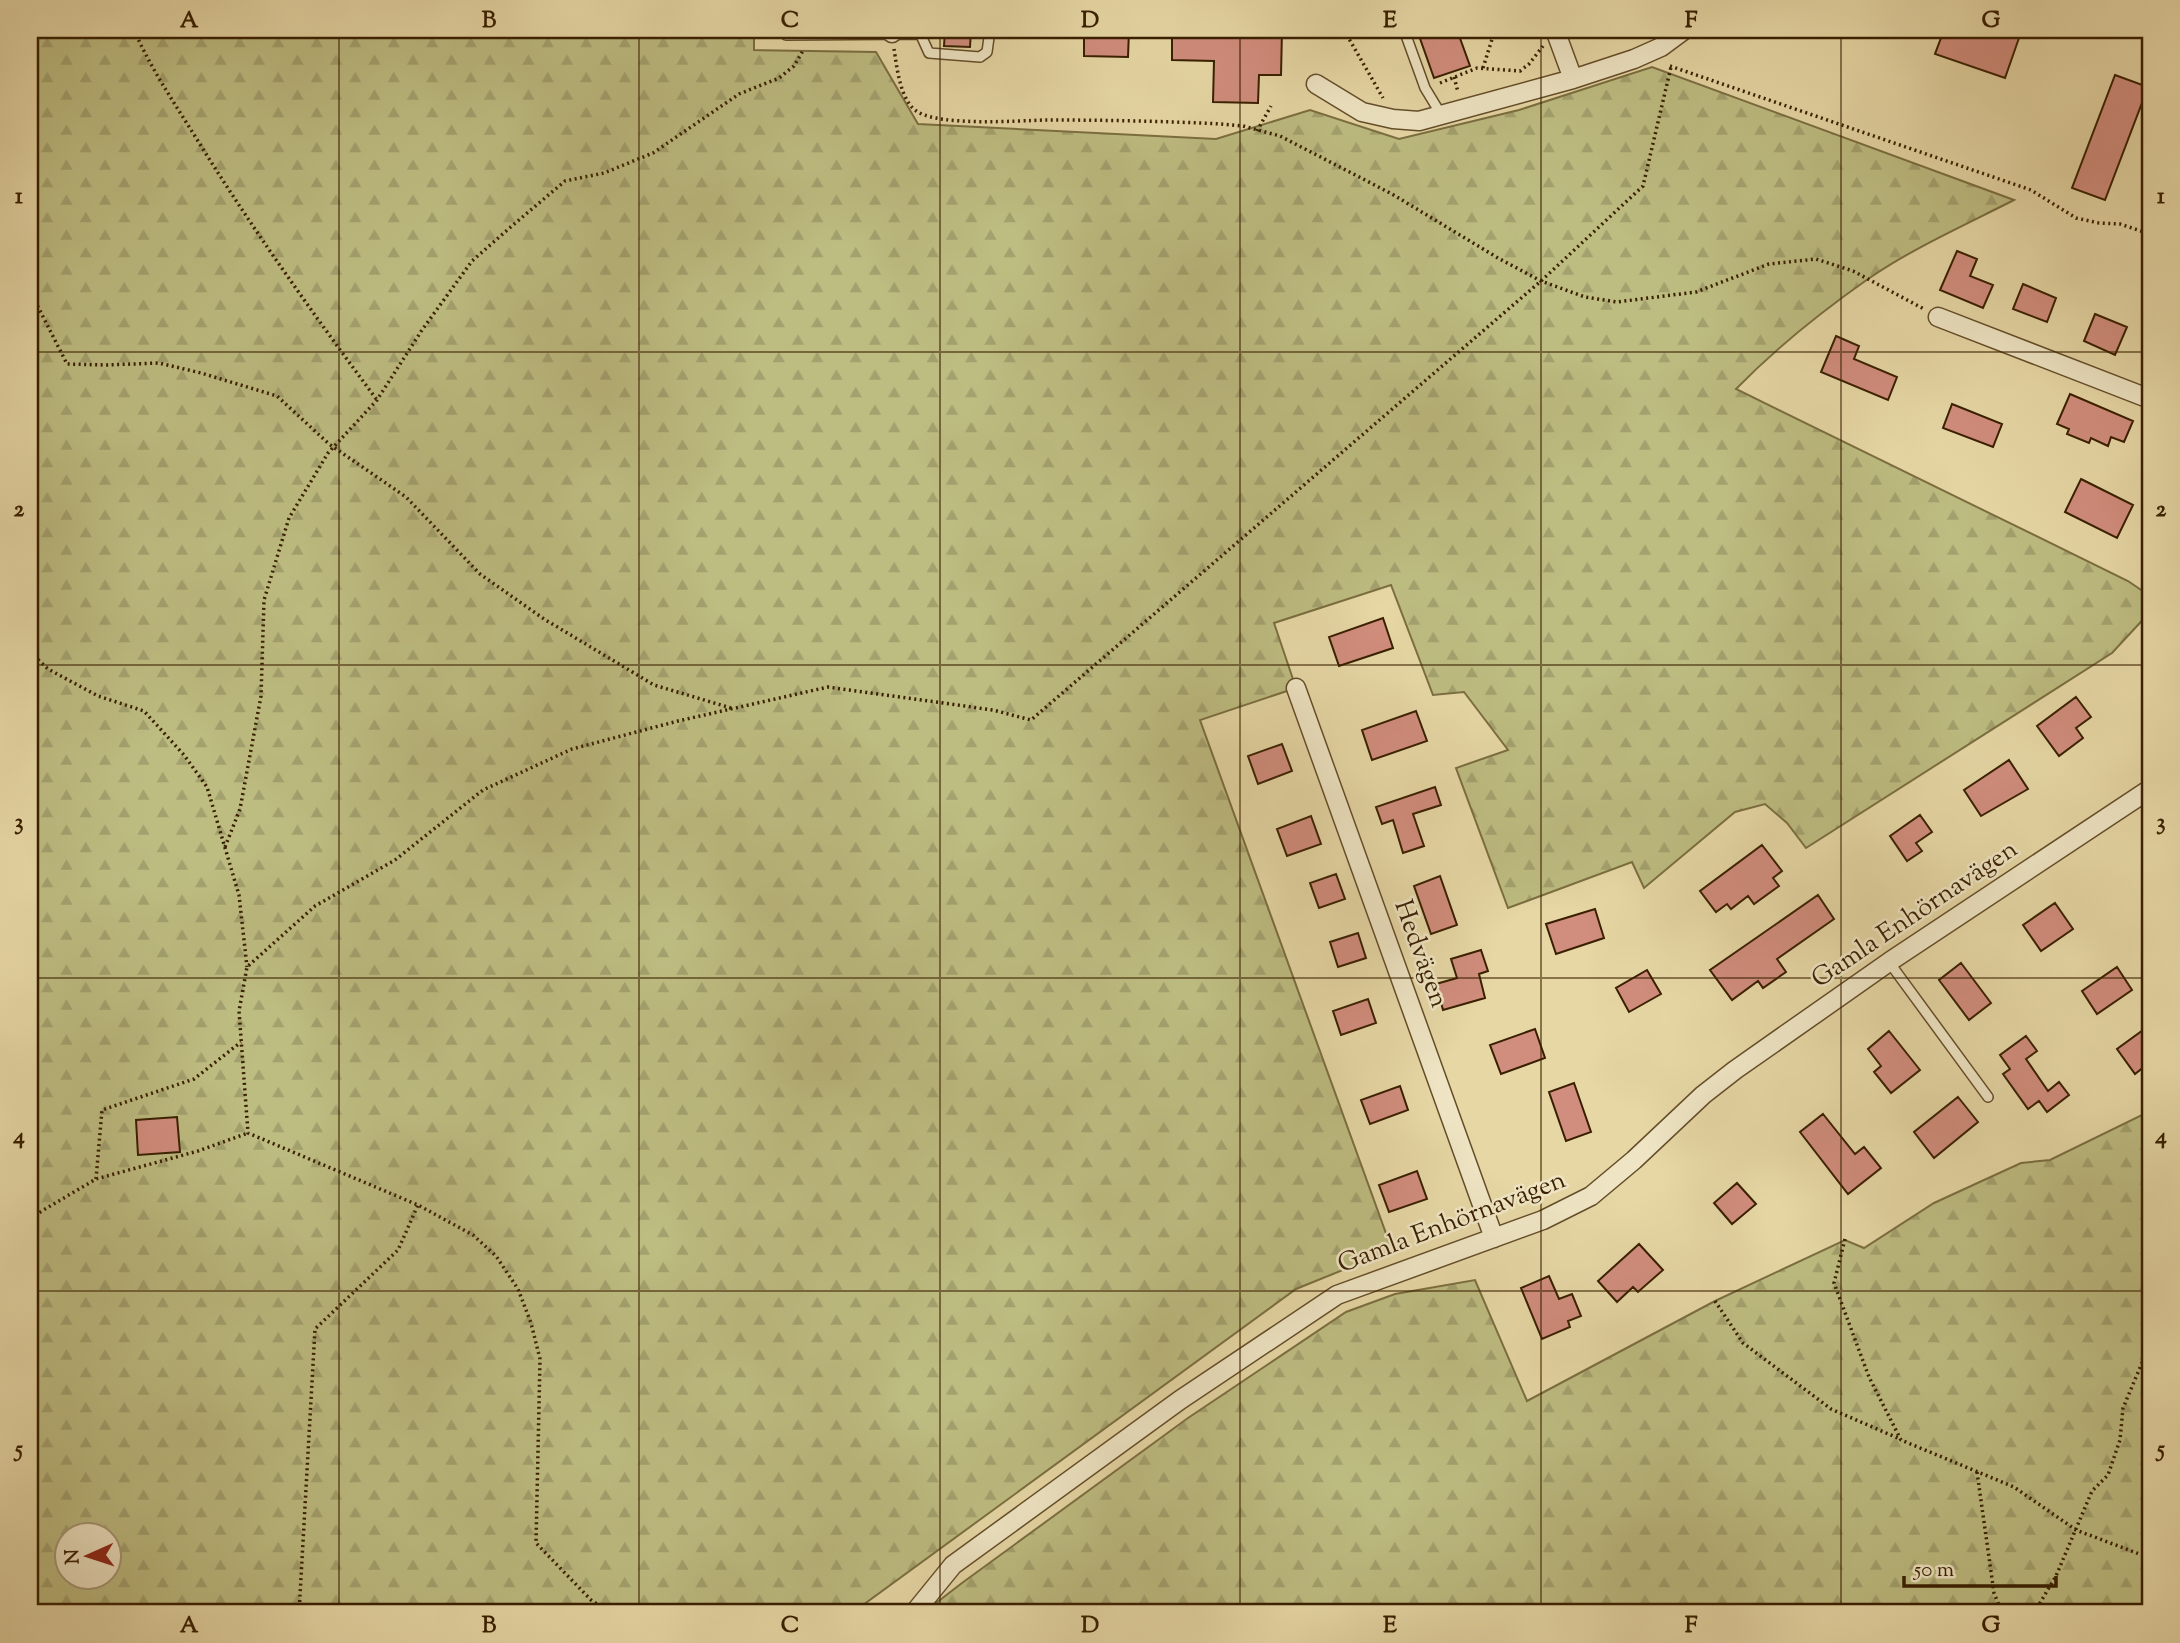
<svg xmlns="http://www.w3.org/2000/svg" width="2180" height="1643" font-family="'Sorts Mill Goudy',serif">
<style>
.forest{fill:url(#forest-firs);stroke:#7b6e40;stroke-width:2;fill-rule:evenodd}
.building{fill:#d18d7d;stroke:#391f00;stroke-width:2}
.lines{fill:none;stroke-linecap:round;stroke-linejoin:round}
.service-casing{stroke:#644d29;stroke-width:12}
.minor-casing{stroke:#644d29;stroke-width:21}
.path{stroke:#391f00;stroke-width:3.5;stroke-dasharray:2 3.5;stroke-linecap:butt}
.service{stroke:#efe5c4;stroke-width:9}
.minor{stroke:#efe5c4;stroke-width:18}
.grid{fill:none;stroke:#391f00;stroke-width:2;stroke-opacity:0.55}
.labels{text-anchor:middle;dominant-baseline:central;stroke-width:5;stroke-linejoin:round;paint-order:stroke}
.street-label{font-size:26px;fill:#391f00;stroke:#efe5c4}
.neatline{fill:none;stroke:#391f00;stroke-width:2.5}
.grid-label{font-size:23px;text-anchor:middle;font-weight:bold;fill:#391f00}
</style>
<defs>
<pattern id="forest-firs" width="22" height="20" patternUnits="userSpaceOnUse" patternTransform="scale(1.75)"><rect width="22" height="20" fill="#bdbc81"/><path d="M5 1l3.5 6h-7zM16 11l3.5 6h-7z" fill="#a3a16e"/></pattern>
</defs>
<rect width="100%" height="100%" fill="#e6d7a5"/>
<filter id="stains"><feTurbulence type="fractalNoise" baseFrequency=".00286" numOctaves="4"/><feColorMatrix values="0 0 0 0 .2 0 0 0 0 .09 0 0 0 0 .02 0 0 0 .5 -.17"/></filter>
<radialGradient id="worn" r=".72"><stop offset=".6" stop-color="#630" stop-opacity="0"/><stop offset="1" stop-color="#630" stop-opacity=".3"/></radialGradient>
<path class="forest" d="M30,30H754V50L876,52L918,124L1216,139L1310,110L1399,139L1519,110L1652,67L2014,200C1965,225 1913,248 1868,279C1821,312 1776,348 1736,389L2128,581L2150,596V612L2112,653L1806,848L1787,823L1765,804L1735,812L1644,888L1632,862L1508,908L1456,768L1508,750L1464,692L1433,695L1391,585L1274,623L1296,688L1200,720L1392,1250L1296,1289L852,1613H30ZM66,1534H108V1576H66Z
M2150,1111V1613H923L962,1583L1188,1418L1346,1312L1395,1294L1475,1280L1527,1401L1715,1301L1845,1240L1864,1248L1934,1203L2021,1163L2050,1160Z"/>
<path class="building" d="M945,30H971L970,47L944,46Z
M1084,30H1129L1128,57L1084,56Z
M1172,30H1282L1281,75H1259L1258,103L1213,102L1214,61L1172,60Z
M1417,30H1457L1470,66L1434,78Z
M1944,30H1995L2019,38L2005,78L1935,54Z
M2115,75L2148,87L2105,200L2072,188Z
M1957,251L1977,259L1970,276L1993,285L1983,308L1940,290Z
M2023,284L2056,298L2047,322L2013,309Z
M2095,314L2127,327L2115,355L2084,341Z
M1836,336L1859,346L1854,359L1897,377L1888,400L1821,372Z
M2070,394L2133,421L2124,442L2111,437L2108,446L2091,438L2089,443L2067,434L2069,429L2057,424Z
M1952,404L2002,424L1993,447L1943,428Z
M2081,479L2133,505L2117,538L2065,512Z
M1383,618L1393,648L1339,666L1329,637Z
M2076,697L2091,717L2076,728L2083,738L2059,756L2037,726Z
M1416,711L1427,741L1372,760L1362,730Z
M1282,744L1292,771L1258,784L1248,756Z
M2009,760L2028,789L1981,816L1964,790Z
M1435,787L1441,805L1413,814L1424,846L1403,853L1393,820L1382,824L1376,807Z
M1920,815L1932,832L1916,843L1922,851L1907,861L1890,836Z
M1311,816L1321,844L1287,856L1277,829Z
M1762,845L1782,871L1773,878L1779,886L1754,904L1748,896L1731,909L1727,904L1716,912L1700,891Z
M1336,874L1345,899L1319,908L1310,883Z
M1440,876L1457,925L1431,934L1414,886Z
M1818,895L1834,919L1777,959L1786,972L1763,988L1758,981L1732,1000L1710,970Z
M2055,903L2073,929L2041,951L2023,925Z
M1595,909L1604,938L1556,954L1546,924Z
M1358,933L1366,958L1338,967L1330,942Z
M1481,950L1488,971L1479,974L1485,998L1443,1010L1436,984L1457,978L1451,959Z
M1961,963L1991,1003L1969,1020L1939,980Z
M2117,967L2132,990L2097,1014L2082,991Z
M1647,970L1661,994L1629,1012L1616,988Z
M1368,999L1376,1023L1341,1035L1333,1011Z
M2150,1025V1062L2135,1074L2117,1049Z
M1535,1029L1545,1058L1501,1074L1490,1045Z
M1889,1031L1920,1070L1891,1093L1874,1072L1881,1066L1868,1049Z
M2026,1036L2037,1051L2026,1059L2048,1091L2059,1082L2069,1095L2047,1112L2039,1101L2028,1109L2003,1074L2010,1069L2000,1055Z
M1574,1083L1591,1132L1566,1141L1549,1092Z
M1400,1086L1408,1110L1370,1124L1361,1100Z
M1958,1097L1978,1122L1934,1158L1914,1132Z
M1823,1114L1855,1154L1864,1147L1881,1168L1848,1194L1800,1132Z
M177,1117L180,1152L138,1155L136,1120Z
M1417,1171L1427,1199L1389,1212L1379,1185Z
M1737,1183L1756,1204L1732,1224L1714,1203Z
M1639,1244L1663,1270L1638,1292L1633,1287L1617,1302L1598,1281Z
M1549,1276L1559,1299L1572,1294L1581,1316L1568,1321L1570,1327L1542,1339L1521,1288Z"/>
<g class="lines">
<g class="service-casing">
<path id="service" d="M1404,30L1425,88L1442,116
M919,31L929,53L980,57L987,52L990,30
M786,35L919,34
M1889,962L1988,1097"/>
</g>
<g class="minor-casing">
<path id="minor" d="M1555,30L1573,79
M892,33V30
M1316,84L1362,112L1393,119L1419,121L1573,79L1634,59L1661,47L1684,30
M1938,317L2150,399
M1296,688L1494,1238
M914,1613L953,1565L1180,1400L1337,1295L1543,1220L1591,1196L1634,1160L1703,1095L1735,1070L1889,962L2150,789"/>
</g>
<path class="path" d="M134,30C151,69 175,104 198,141C253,230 314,315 377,400
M1344,30L1383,98
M1576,34L1588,30
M894,49C897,67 900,102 918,112C941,126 1016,121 1045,120C1103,120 1162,121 1221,124L1243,126L1280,136L1392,194L1498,258L1541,281L1585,297L1617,302L1696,292L1769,264L1816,259L1853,271L1924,309
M1670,66L2031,190L2076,218L2099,223L2120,224L2150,234
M1483,68L1494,33L1493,30
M1454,77L1458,92
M1440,83L1477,68L1520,71L1529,64L1543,46
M1257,131L1271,106
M30,291L67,364L106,365L159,363L201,373L277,396L329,444L406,497L480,574L544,619L654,685L731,708
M30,652L48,669L98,696L144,711L184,755L207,787L239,895L247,967
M225,847L240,809L261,696L264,600L289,518L328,453L377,400L422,330L472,261L513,225L565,181L604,173L653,153L739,94L779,78L794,66L804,49
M96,1179L102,1110L194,1079L241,1042
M30,1218L96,1179L198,1151L248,1133
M1845,1239L1834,1283L1869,1377L1901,1440L2014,1487L2076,1530L2150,1558
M1715,1301L1743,1343L1831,1409L1900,1439
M1977,1472L1994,1593L2002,1613
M299,1613L315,1329L398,1250L418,1205
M610,1613L591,1600L536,1543L540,1359L531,1323L518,1289L496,1256L473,1235L418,1205L248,1133L239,1011L247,967L315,906L395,860L483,790L572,749L678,721L828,687L993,710L1031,720L1541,281L1643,186L1671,67
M2034,1613L2056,1576L2092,1491L2108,1475L2120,1440L2123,1408L2150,1344
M2142,1613L2150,1609"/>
<use href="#service" class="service"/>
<use href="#minor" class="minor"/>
</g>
<path class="grid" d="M339,30V1613M639,30V1613M940,30V1613M1240,30V1613M1541,30V1613M1841,30V1613M30,352H2150M30,665H2150M30,978H2150M30,1291H2150"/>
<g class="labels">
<g class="street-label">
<text transform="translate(1915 915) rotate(-34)">Gamla Enhörnavägen</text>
<text transform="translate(1420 954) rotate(70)">Hedvägen</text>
<text transform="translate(1452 1223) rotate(-21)">Gamla Enhörnavägen</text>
</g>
</g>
<rect width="2180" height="1643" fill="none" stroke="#e6d7a5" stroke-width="77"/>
<g transform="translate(88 1556) rotate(267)"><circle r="33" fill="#efe5c4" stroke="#a69676" stroke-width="2"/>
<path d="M0-5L12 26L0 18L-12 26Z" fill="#8f2418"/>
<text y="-10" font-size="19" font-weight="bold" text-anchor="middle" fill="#391f00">N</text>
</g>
<path d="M1904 1576v10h152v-10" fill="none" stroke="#391f00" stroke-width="3.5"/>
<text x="1914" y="1576" font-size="21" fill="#391f00" stroke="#efe5c4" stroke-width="5" paint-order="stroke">50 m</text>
<rect x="38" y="38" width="2104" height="1566" class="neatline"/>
<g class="grid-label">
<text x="189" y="27">A</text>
<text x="489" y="27">B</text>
<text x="790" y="27">C</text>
<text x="1090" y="27">D</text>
<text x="1390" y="27">E</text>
<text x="1691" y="27">F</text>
<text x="1991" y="27">G</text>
<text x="19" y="203">1</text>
<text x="2161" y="203">1</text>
<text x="19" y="516">2</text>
<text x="2161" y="516">2</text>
<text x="19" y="829">3</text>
<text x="2161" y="829">3</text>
<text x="19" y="1143">4</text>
<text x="2161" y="1143">4</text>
<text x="19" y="1456">5</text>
<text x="2161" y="1456">5</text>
<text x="189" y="1632">A</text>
<text x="489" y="1632">B</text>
<text x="790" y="1632">C</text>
<text x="1090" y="1632">D</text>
<text x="1390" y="1632">E</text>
<text x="1691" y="1632">F</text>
<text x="1991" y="1632">G</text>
</g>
<rect width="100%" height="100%" filter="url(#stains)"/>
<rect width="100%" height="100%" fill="url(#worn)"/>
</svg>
